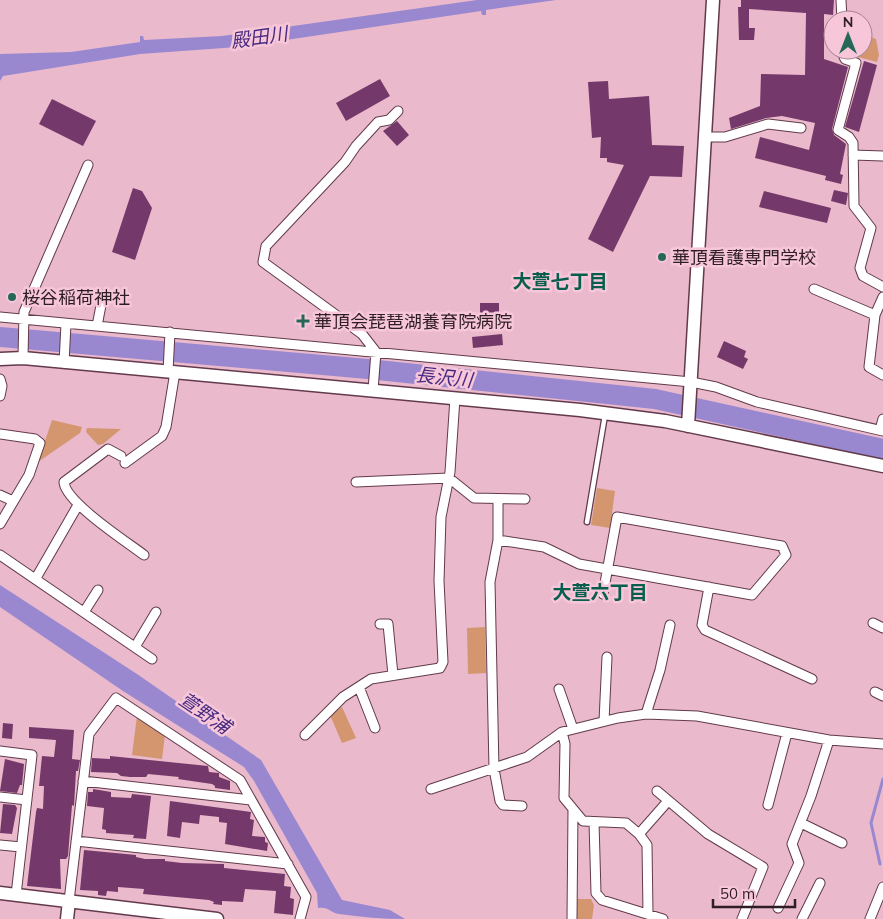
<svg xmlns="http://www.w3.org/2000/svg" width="883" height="919" font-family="Mulish,'Noto Sans JP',sans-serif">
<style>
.green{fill:#d4966e}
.water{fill:#9988d0}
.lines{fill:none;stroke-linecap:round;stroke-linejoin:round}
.stream{stroke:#9988d0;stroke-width:3}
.river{stroke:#9988d0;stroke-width:20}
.building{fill:#74396a}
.lane-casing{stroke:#623a4b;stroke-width:7}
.street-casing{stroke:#623a4b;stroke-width:11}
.secondary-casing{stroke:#623a4b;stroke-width:15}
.lane{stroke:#fff;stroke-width:4.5}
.street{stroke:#fff;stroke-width:9}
.secondary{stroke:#fff;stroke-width:12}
.poi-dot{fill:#266858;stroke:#f7c6d9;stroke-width:2}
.labels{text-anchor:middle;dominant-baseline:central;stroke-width:5;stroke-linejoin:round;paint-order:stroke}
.poi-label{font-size:18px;fill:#2f1d24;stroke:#f7c6d9;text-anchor:start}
.water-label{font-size:19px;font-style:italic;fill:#472b80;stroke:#f7c6d9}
.neighbourhood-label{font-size:19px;font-weight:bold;fill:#075e4d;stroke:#f7c6d9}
</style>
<rect width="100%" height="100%" fill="#eab9cc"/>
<path class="green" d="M868,36L876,39L879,55L877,62L858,57Z
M52,420L82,427L80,433L38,462Z
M87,428L121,429L103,444L98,445L86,432Z
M597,488L615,491L610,528L591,525Z
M485,627L486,673L468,674L467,628Z
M342,707L356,738L342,743L330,715Z
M137,716L165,735L162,759L132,755Z
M575,899H591L594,905L592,919H575Z"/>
<path class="water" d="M477,0H556L486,10V15H482L481,11L238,47L140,54L3,76L0,81V54L71,52L140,42V36H143L144,40L222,36Z
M0,585L137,674L261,760L342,900L390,910L405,919C383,919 361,917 339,914C331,913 328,906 318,908L317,893L254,781L244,767L123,691L0,607Z"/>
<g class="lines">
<path class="stream" d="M880,864L871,823L883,779"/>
<path class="river" d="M0,337L368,369L655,399L883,449"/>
</g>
<path class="building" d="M741,0H834L833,15L824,14V59L848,67L832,129L834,135L846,144L840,174L843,175L841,184L825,180L826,176L755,158L760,137L809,150L815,123L782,116L766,118L731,129L729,118L760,106L761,74L805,75L806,13L749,9V28H755L754,40H739L738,7H741Z
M864,61L877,65L859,132L845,127Z
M380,79L390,96L346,121L336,103Z
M608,81L609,99L649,96L652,145L684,146L682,177L650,176L613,252L588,239L624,165L607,162V158H600L601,137L592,138L588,82Z
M52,99L96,121L83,146L39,124Z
M397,121L409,135L397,146L383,131Z
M133,188L142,191L152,208L135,260L112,252Z
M834,190L848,193L846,205L831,201Z
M764,191L831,208L827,223L759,207Z
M480,303H499V316H480Z
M502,334L503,345L473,348L472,337Z
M724,341L746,351L744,357L748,359L743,369L717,357Z
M3,723L13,724L12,739L2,738Z
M29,727L74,730L72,759L80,760L78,771H76L74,806L72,805L68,856L66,859H60L61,889L27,886L36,812L37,808L43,809L44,786H39L42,756L54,757L56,740L29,738Z
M110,756L208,766L209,772L219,773V777L230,781V790L215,788V786L212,784L178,779L179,777L148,774L146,777H130L121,776L117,773L91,772L92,758L110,759Z
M5,759L24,764L22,785H20L17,793L0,791Z
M93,789L111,792V797L131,798L132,794L151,796L146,839L133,838L134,835L106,833V830L102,829L104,808L87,806L88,792H93Z
M170,801L251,812L250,819L254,820L252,836L265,837V842L268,843L267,851L225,844L227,823L219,822V817L200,815L199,824L182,822L180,838L167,836Z
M3,804L15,805L17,808L12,834L0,833Z
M84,850L136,855V857L145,859H165V861L182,863L224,864V868L285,874L284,886L291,887L290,898L294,899L293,915L274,913L276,891L245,889L243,902L222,901V905L213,904L214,902L209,900L143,894L144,889L118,887V892L107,891L106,896L98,895V891L80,890Z"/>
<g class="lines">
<g class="lane-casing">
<path id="lane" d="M587,522L605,415"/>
</g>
<g class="street-casing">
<path id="street" d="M841,0L842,20
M841,50L845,59L856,63L838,130L849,137L853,143L854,206L871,228L860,268L863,276L883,287
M705,137H725L768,124L801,128
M853,155L883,156
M814,289L875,315
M883,297L875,315L869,367L883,375
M0,317L691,382L716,387L757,402L883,431
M97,326L103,295
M23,358L24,312L88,165
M64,363L66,324
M168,372L170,332
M0,379L2,386L0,396
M373,390L376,352L362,334L263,262L266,246L345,162L356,146L378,122L389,120L398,111
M880,430L883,419
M0,434L35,439L40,443L29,475L0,524
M121,456L108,449L64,482C65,502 127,542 144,555
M125,463L162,436L166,427L175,372
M356,482L449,478L474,498L525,499
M0,495L13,501
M498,499V540L490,582L494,769L500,801L503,805L522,806
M498,540L544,547L579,564L752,595L786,555L782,546L617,517L603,594
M0,555L152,659
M36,578L78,505
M709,587L702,625L705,630L812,679
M84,612L98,590
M873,623L883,628
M380,624H388L393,675
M135,647L156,612
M359,687L375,728
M559,689L573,729
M875,692L883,696
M646,714L660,670L670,625
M604,721L607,657
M562,732L565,744L564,798L583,821L626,823L639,834L647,845L648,913
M305,735L343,697L371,679L440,668L443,662L439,581L441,517L450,472L455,398
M0,751L32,755L16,895
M83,781L251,800
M431,789L527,757L562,732L618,718L646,714L697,716L829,740L883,744
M657,791L708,834L763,867L742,919
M0,797L27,800
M768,805L787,733
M594,822L596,893L602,900L663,919
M801,823L842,843
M639,834L668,801
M76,841L288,864
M0,845L21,847
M69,901L89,734L116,698L240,780L306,897L300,919
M778,908L799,863L792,844L811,796L829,740
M572,919L573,809
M802,919L820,883
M870,919L883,887"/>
</g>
<g class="secondary-casing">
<path id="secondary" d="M0,359L23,358L580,410L665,421L883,466
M688,426L713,0
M0,893L217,919
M67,919L69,901"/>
</g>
<use href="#lane" class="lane"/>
<use href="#street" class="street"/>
<use href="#secondary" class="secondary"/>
</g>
<g class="poi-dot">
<circle cx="662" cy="257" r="5"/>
<circle cx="12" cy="297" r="5"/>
<path d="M300.5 313.5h5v5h5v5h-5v5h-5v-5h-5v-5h5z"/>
</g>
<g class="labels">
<g class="poi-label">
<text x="672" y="257">華頂看護専門学校</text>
<text x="22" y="297">桜谷稲荷神社</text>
<text x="314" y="321">華頂会琵琶湖養育院病院</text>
</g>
<g class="water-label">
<text transform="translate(259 37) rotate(-8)">殿田川</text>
<text transform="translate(444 377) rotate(6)">長沢川</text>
<text transform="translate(205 713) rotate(34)">萱野浦</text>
</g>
<g class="neighbourhood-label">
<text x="560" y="281">大萱七丁目</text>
<text x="600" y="592">大萱六丁目</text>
</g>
</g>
<g transform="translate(848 35)"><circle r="24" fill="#f7c6d9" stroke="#a78291"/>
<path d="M0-4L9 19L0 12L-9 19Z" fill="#266858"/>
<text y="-8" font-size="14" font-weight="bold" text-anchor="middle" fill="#2f1d24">N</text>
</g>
<path d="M713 899v8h82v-8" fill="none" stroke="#2f1d24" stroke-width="2.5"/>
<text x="720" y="899" font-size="15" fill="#2f1d24" stroke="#f7c6d9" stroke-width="4" paint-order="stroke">50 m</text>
</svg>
